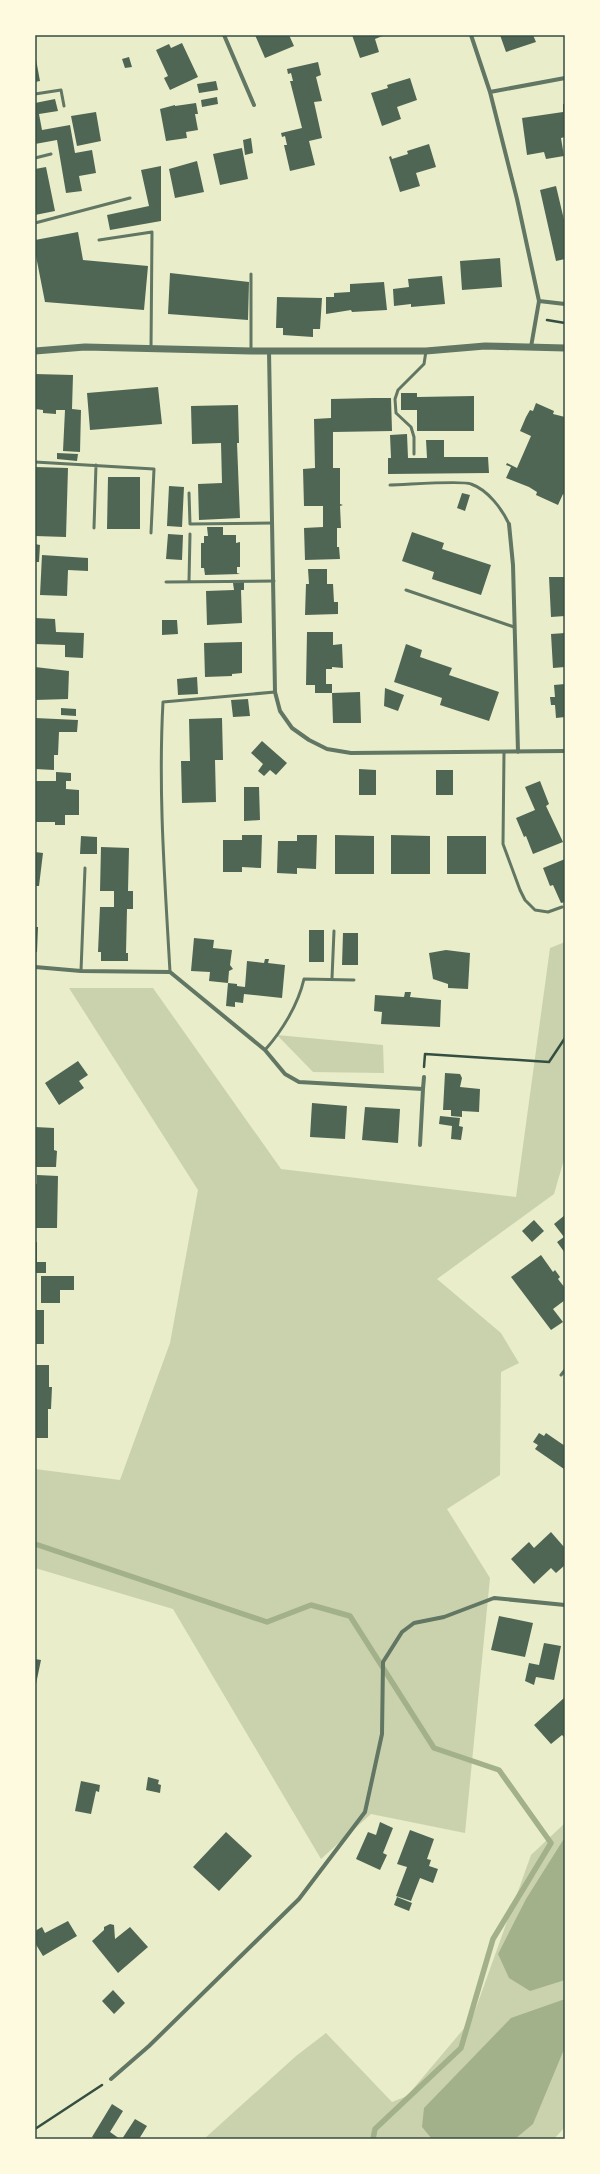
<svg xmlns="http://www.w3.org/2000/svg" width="600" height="2174" font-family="Roboto,sans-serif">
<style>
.green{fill:#cad2ad}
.water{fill:#a3b18a}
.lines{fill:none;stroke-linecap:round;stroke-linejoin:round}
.stream{stroke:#a3b18a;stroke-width:5.5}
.building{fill:#4f6655}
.path{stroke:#344e41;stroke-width:2.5}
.service{stroke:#617663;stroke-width:3}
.minor{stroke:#617663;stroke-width:4}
.tertiary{stroke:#617663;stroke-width:7}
.neatline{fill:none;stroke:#344e41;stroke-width:1.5}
</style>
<rect width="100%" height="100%" fill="#e9edc9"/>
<path class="green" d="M565,942V1156L554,1194L437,1279L501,1333L519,1363L501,1372L500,1475L447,1509L490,1578L465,1833L371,1814L321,1859L173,1609L35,1568V1469L120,1480L170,1343L198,1190L69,988H153L281,1169L516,1197L550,948Z
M277,1035L383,1045L384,1073L313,1072Z
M565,1823V2127L554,2139H204L296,2056L326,2033L392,2102L407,2096L472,2019L531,1855Z"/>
<path class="water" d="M565,1837V1980L530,1991L509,1978L498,1954L526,1899Z
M565,1999V2047L533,2124L515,2139H432L422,2127L424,2108L511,2018Z"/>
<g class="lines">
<path class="stream" d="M35,1544L267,1622L311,1605L350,1616L434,1748L499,1770L551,1843L493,1939L461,2048L375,2129L373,2139"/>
</g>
<path class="building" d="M255,35H289L294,46L265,58Z
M352,35H385L375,39L379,52L360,58Z
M500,35H533L536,42L506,52Z
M182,43L198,77L170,90L164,78L168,76L156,50L169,44L171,48Z
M35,54L40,81L35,82Z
M129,57L132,67L125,68L122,59Z
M318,62L321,75L316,77L322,101L314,102L322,138L309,141L315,165L290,171L284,145H287L285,136L282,137L281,133L302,128L290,81H293L291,73L288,74L287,69Z
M410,78L417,100L397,107L401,119L382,126L371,93L388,88L387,85Z
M216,81L218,90L199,93L197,84Z
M217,97L218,104L202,107L201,100Z
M55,99L58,111L39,114L42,130L70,125L75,153L92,150L96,173L79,176L82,191L66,193L57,140L35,144V103Z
M196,103L198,114H195L198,130L186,132L187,138L166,141L160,109L175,105V106Z
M563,104H565V137L561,138L564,156L546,159L544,152L527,155L522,118L563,112Z
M96,112L101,141L77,146L71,116Z
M251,138L253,153L245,155L243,140Z
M429,144L436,167L416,173L420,186L400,192L389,157L391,156L392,159L408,154L407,151Z
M242,148L248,179L220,185L213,154Z
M197,161L204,192L175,198L169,169Z
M161,166V221L110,230L107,215L149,206L141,170Z
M46,167L55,211L35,215V169Z
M556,186L565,224V259L556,261L540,190Z
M78,232L83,260L148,266L144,310L45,302L35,251V240Z
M500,258L502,287L462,290L460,261Z
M170,273L249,282L248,320L168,314Z
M442,276L445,304L411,307V304L394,306L393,289L409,287L408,279Z
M384,282L387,310L352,312L351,310L326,314V297H334V293L350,292V284Z
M277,297L322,298L320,329H313V337L283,335V328H276Z
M35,374L73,375L72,409L81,410L80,452L63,451L65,410H56V414L43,413V410L35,409Z
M158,387L162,424L90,430L87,393Z
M401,393H417V397L474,396V431H417V410H401Z
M373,398H391L392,431L333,432V468H340V504L343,505L340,506L341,528H337V547H339L340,559L305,560L304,528L323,527V506H304L303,469L315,468L314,419L331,418V399Z
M536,403L554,411L553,414L565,417V495L563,494L558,505L536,495L537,492L529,487L506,478L511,467L506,465L507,463L517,468L531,436L520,431L526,417L530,410L533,411Z
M238,405L239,443H237L240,518L199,520L198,484L222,483L221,443L192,444L191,406Z
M407,434L408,458H427L426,440H444V457H488L489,473L388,474V458H391L390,435Z
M57,453L78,454L77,461L57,459Z
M35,467L68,468L66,537L35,536Z
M108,477H140V529H107Z
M169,486L184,487L182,527L167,526Z
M462,493L470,495L465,511L457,508Z
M207,527H223V535H236V543L240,542V567H237V573L240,574L205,575L204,568H201V543H204V536H208Z
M412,532L444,543L442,549L491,565L481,595L432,579L434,572L402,561Z
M168,534L183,535L182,560L166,559Z
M35,544L40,545L39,562H35Z
M42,555L88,558V571L68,570L67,596L40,595Z
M308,569H327V584H333L334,602H338V614L305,615L306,584H309Z
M549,577H565V616L551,617Z
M244,582V590H241L242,623L207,625L206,591L234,590L233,583Z
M35,618L55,619L56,632L84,633L83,658L65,657V645L35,644Z
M162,620H177L178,634L162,635Z
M307,632H333V645L342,644L343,668L332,667V669H326V684H332V693H315V685H306Z
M565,633V667L553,668L551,634Z
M242,642V673L232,674V676L205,677L204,643Z
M406,644L422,650L420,657L452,668L449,675L499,692L489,721L440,705L442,698L394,682Z
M35,667L69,671L68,699L35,700Z
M197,677L198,694L178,695L177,679Z
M565,684V717L556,718L555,705H551L550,697H555L554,685Z
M385,688L404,695L398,711L384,706Z
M360,692L361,723H333L332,693Z
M248,699L250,716L233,717L231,700Z
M61,708L76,709V716L61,715Z
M35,718L78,720L77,732H59L58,755H54V770L35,769Z
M222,718L223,760H215L216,802L182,803L181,761H190L189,719Z
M262,741L287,763L276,775L270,770L264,776L258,771L263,764L251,753Z
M359,769L376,770V795H359Z
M436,770H453V795H436Z
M56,772L71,773V781H66V789L79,790V815H65V825H55V822H35V781H56Z
M540,781L549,804L546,806L563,842L533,854L526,836L524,837L516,818L535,810L525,787Z
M244,787H259L260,820L244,821Z
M242,835H262L261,868L242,867V872H223V840H242Z
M297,835H317L316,869L297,868V874L277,873L278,841H297Z
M335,835L374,836V874H335Z
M391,835L430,836V874H391Z
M81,836L97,837V854H80Z
M447,836H486V874H447Z
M101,847L129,848L128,891H133V909H127L126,953H128V961H101V952H98L100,907H114V891H100Z
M35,852L43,853L39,886H35Z
M565,859V902L561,903L553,885L550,886L543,868Z
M35,927H38L37,952H35Z
M309,930H324V962H309Z
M343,933H358V965H342Z
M194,938L214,940L213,948L232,950L230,965L233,969L229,971L228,983L237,984V986L245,987L247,961L264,963L265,959H269L268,963L285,965L282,998L244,994L243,1003L235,1002V1007L226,1006L228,983L209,981L210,972L191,971Z
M446,950L470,953L468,989L448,988V984L433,979L429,953Z
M405,992H411L410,997L441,1000L440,1027L381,1024L382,1012L374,1011L375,995L404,997Z
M78,1061L88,1075L79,1081L84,1088L59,1105L45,1083Z
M445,1073L460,1074L462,1078L460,1087L480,1089L479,1112L462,1111V1117L451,1116V1110H443Z
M312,1103L347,1106L345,1139L310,1137Z
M365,1107L400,1109L398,1143L362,1140Z
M440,1116L460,1118L459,1126L463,1127L461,1140L451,1139L452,1126L439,1124Z
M35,1127L54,1128V1150L57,1151L56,1167H35Z
M37,1175L58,1176L57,1228H35V1184H37Z
M565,1215V1253L557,1242L564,1237L554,1224Z
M534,1220L544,1231L532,1242L522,1231Z
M35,1242H37V1262H46V1273H35Z
M541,1255L553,1272L555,1270L560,1277L558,1279L565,1288V1300L553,1309L563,1322L551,1330L511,1277Z
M41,1276H74V1290H60V1303H41Z
M35,1310H44V1344H35Z
M35,1365H49V1387H52L51,1409H48V1438H35Z
M539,1433L544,1436L546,1433L565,1446L564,1469L535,1449L538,1445L533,1442Z
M551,1532L564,1547L565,1565L556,1573L551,1568L534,1584L511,1559L529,1542L534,1548Z
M499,1616L533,1623L525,1657L491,1650Z
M544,1643L561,1646L554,1680L536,1677L534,1685L525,1681L529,1663L539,1665Z
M35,1659L41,1660L36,1684H35Z
M564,1698L565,1738L562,1735L551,1744L534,1725Z
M148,1777L159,1780L158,1784L161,1785L160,1793L146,1790Z
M81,1781L100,1785L99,1792L96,1791L91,1814L75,1811Z
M380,1822L393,1828L383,1853L387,1855L380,1870L356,1859L368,1832L376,1835Z
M410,1830L434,1839L427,1859L431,1860L429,1866L438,1869L433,1883L420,1878L411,1901L396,1896L407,1867L397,1864Z
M226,1832L252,1856L219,1891L193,1867Z
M397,1897L412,1903L409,1911L394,1905Z
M68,1921L77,1936L43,1956L35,1943V1931L42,1927L45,1933Z
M110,1924L114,1925L115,1939L130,1927L148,1947L118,1973L92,1941L104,1930V1927Z
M113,1990L125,2003L114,2014L102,2001Z
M112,2104L123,2111L110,2132L120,2139H96L92,2137Z
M135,2119L147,2126L139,2139H122Z"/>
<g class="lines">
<path class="path" d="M547,320L565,323
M424,1067L425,1054L549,1062L565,1038
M35,2129L102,2085"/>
<path class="service" d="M35,94L61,90L64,106
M35,158L51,154
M35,223L130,198
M99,240L152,232L151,349
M251,351V274
M414,454V437L411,427L396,413L395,399L398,390L424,364L426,351
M35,462L154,469L151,533
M390,485C404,485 462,480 471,484C488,490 502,509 509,524
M189,493L190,524L272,523
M94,528L96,465
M189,581L190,534
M166,582L274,581
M406,590L514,627
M504,753L503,844L520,890L525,900L535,910L548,912L562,907
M81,971L85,868
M170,972C165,882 158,793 163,702L275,692
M332,978L334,931
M265,1050C282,1031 298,1005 304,979L354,980
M561,1375L565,1370"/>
<path class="minor" d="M224,35L254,105
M471,35L490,92L517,199L539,301L531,347
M490,92L565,78
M539,301L565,304
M269,351L275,692L280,711L292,728L309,740L327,749L351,753L565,751
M509,524L513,565L518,752
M35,967L81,971L170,972L265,1050L285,1074L299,1082L423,1089L424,1077
M420,1145L423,1089
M111,2079L149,2046L299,1899L365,1812L382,1734L383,1662L402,1632L414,1623L444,1617L494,1598L565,1605"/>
<path class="tertiary" d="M35,351L85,347L251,351H426L485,346L565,348"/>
</g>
<rect width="600" height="2174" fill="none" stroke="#fefae0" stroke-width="72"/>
<rect x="36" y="36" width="528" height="2102" class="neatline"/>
</svg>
